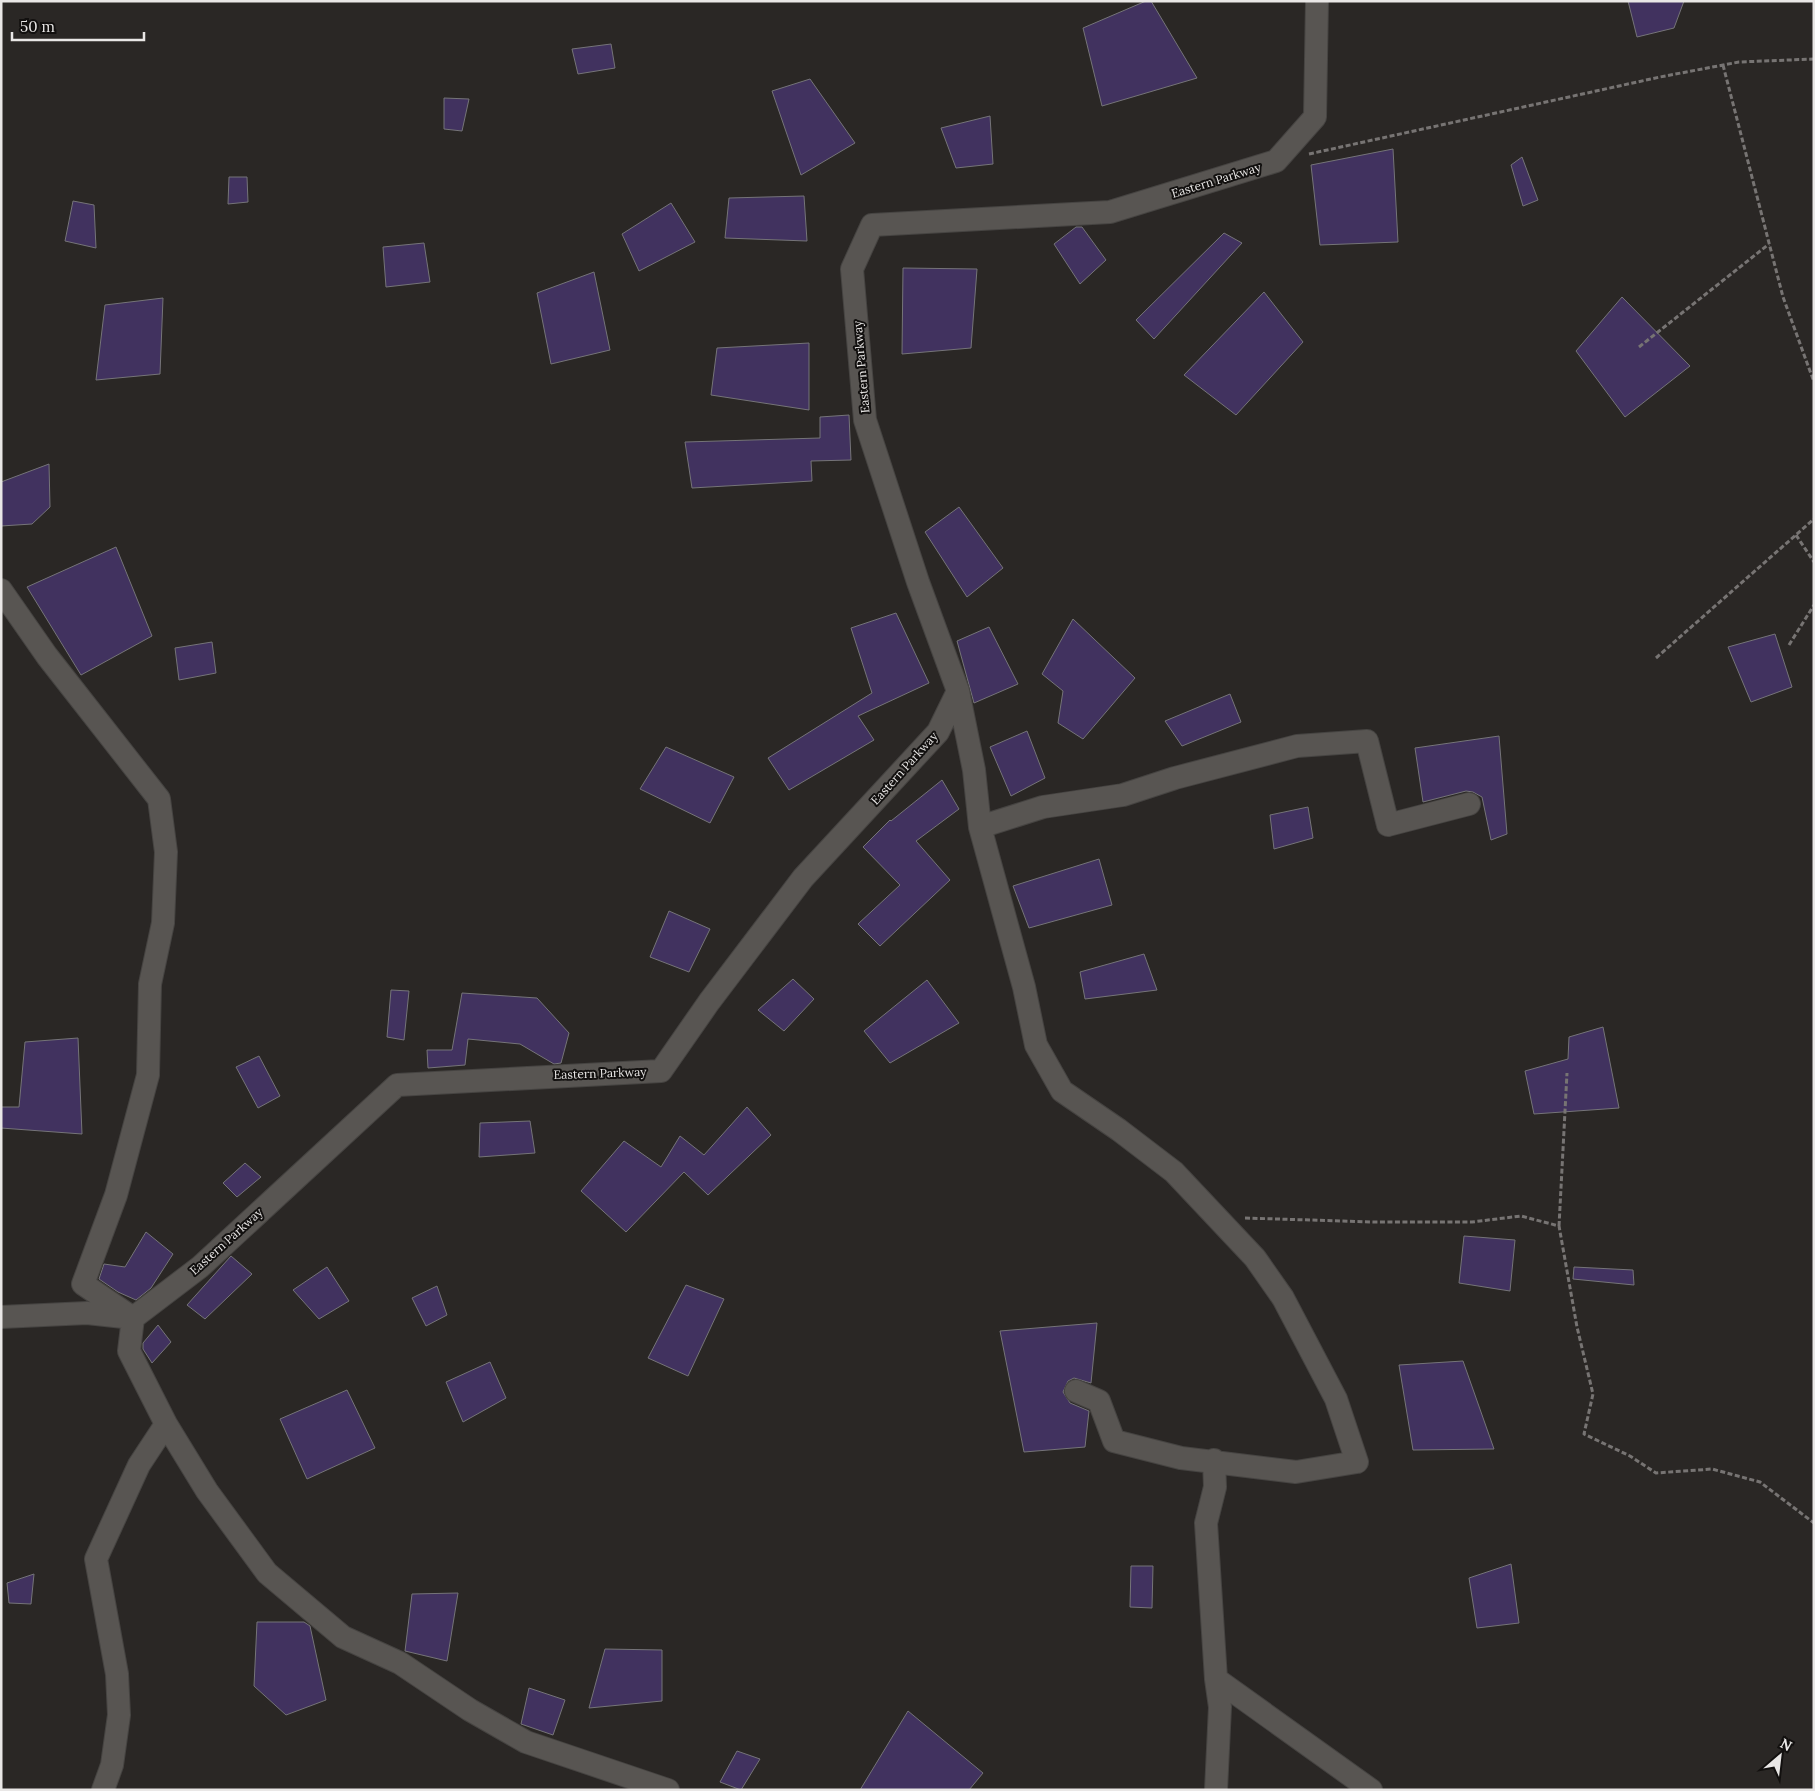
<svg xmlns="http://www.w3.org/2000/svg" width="1815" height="1791" font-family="Lora,serif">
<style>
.building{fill:#41325f;stroke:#757478}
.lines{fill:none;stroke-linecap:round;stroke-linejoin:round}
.minor-casing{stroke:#464442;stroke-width:24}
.path{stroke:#777473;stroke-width:3;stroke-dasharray:5 2.5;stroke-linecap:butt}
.minor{stroke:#585552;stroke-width:22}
.labels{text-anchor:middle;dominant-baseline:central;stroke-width:4;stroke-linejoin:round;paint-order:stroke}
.street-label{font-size:12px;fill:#e9e7e6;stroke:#12100f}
</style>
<rect width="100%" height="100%" fill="#2a2725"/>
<path class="building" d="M1146,1H1151L1197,78L1102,106L1083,28Z
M1628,1H1684L1674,28L1637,37Z
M611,44L615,68L578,74L572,49Z
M810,79L855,143L801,175L772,91Z
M444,98L469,99L462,131L444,129Z
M990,116L993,164L956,168L941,128Z
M1393,149L1398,242L1320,245L1311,165Z
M1522,157L1538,200L1523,206L1511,165Z
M229,177H247L248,202L228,204Z
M804,196L807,241L725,238L729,198Z
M73,201L94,205L96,248L65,241Z
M671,203L695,242L639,271L622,234Z
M1076,227H1082L1106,260L1080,284L1054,244Z
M1224,233L1242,243L1154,339L1136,320Z
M424,243L430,282L386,287L383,247Z
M903,268L977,269L971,348L902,354Z
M594,272L610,350L551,364L537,293Z
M1264,292L1303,342L1236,415L1184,375Z
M1622,297L1690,366L1625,417L1576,351Z
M163,298L160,374L96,380L105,305Z
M809,343V410L711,395L717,348Z
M849,415L851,460L811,461L812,481L692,488L685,442L820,438V417Z
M49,464L50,507L32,524L1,526V482Z
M959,507L1003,568L967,597L925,532Z
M116,547L152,636L81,675L27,587Z
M896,613L929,683L858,716L874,740L789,790L768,758L872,693L851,628Z
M1073,619L1135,678L1083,739L1058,723L1063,691L1042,674Z
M989,627L1018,684L974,703L957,641Z
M1775,634L1792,687L1751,702L1728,647Z
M212,642L216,673L179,680L175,648Z
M1230,694L1241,722L1182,746L1165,721Z
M1027,731L1045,778L1011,796L990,747Z
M1499,736L1507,834L1491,840L1482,797L1473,792L1466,791L1423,802L1415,748Z
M666,747L734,777L710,823L640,789Z
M942,780L959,809L916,841L950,880L880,946L858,924L900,885L863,847L890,820L891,821Z
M1308,807L1313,838L1274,849L1270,815Z
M1099,859L1112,905L1029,928L1013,886Z
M669,911L710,929L689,972L650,957Z
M1144,954L1157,990L1085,999L1080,972Z
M793,979L814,999L784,1031L758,1010Z
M927,980L959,1023L890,1063L864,1031Z
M391,990L409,991L404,1040L387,1037Z
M462,993L537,998L569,1033L561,1063L554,1064L520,1044L468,1039L465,1065L428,1068L427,1050H452Z
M1603,1027L1619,1108L1534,1114L1525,1071L1568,1059L1569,1037Z
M78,1038L82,1134L1,1128V1107H19L25,1042Z
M259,1056L280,1096L258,1108L236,1067Z
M747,1107L771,1135L708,1195L684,1172L626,1232L581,1191L624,1141L661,1167L680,1136L704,1155Z
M530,1121L535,1153L479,1157L480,1123Z
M245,1163L261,1177L237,1197L223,1183Z
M146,1232L173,1254L151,1288L136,1300L118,1292L99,1279L104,1264L125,1267Z
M1464,1236L1515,1240L1510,1291L1459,1283Z
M231,1256L252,1274L205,1319L187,1305Z
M327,1267L349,1301L319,1319L293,1290Z
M1574,1267L1633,1270L1634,1285L1573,1279Z
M686,1285L724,1299L688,1376L648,1358Z
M437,1286L447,1315L426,1326L412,1298Z
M1097,1323L1091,1383L1074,1378L1068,1381L1063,1392L1070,1403L1089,1411L1085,1447L1024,1452L1000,1331Z
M158,1325L171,1342L152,1363L143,1349V1343Z
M1463,1361L1494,1449L1413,1450L1399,1365Z
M490,1362L506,1398L463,1422L446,1382Z
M347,1390L375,1448L307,1479L280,1419Z
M1511,1564L1519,1623L1477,1628L1469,1578Z
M1131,1566H1153L1152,1608L1130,1607Z
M34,1574L31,1604L9,1603L7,1583Z
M458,1593L447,1661L405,1651L412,1594Z
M257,1622H304L310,1626L326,1700L286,1715L254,1686Z
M605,1649L662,1650V1701L589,1708Z
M529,1688L565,1700L553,1735L521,1724Z
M908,1711L983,1773L969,1790H860Z
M737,1751L760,1759L741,1790L720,1782Z"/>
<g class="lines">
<g class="minor-casing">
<path id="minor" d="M1,590L47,656L159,799L166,852L163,923L150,984L148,1075L116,1195L83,1284L133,1318L129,1351L166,1424L139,1465L96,1559L117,1674L119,1715L112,1765L103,1790
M958,691L974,770L980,827L1024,987L1036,1045L1062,1091L1119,1130L1174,1172L1255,1258L1283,1298L1336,1399L1357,1462L1296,1472L1181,1458L1114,1441L1099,1401L1076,1391
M980,827L1043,807L1123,795L1175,778L1297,746L1367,741L1388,825L1469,804
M1,1317L87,1313L133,1318L200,1267L397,1085L661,1071L709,1002L803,878L938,732L958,691L918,582L865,420L852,269L872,225L1110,212L1276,161L1315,117L1317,1
M166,1424L207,1491L267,1573L343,1637L400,1663L470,1710L526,1742L668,1790
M1214,1460L1215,1487L1206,1523L1216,1679L1220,1707L1216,1790
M1216,1679L1371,1790"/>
</g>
<path class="path" d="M1723,65L1783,297L1814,382
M1309,154L1660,77L1739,62L1814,59
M1639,347L1769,244
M1796,535L1814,562
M1789,645L1814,605
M1656,658L1814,519
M1245,1218L1373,1222H1472L1521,1216L1559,1226L1577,1327L1593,1394L1584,1434L1630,1456L1656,1473L1712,1469L1760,1482L1814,1523
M1559,1226L1567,1073"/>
<use href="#minor" class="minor"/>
</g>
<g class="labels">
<g class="street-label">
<text transform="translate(1216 180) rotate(-17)">Eastern Parkway</text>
<text transform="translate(861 367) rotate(-95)">Eastern Parkway</text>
<text transform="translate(904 768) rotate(-48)">Eastern Parkway</text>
<text transform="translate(600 1073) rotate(-2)">Eastern Parkway</text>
<text transform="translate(226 1241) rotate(-42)">Eastern Parkway</text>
</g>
</g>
<rect width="1815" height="1791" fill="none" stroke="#e9e7e6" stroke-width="5"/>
<g transform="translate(1780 1756) rotate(28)" stroke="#12100f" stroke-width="4" paint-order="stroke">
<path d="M0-4L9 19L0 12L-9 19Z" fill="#e9e7e6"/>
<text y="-8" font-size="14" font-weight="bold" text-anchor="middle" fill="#e9e7e6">N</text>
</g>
<path d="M12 32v8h132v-8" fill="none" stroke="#e9e7e6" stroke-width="2.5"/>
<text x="20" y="32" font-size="15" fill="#e9e7e6" stroke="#12100f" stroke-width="4" paint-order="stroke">50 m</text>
</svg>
